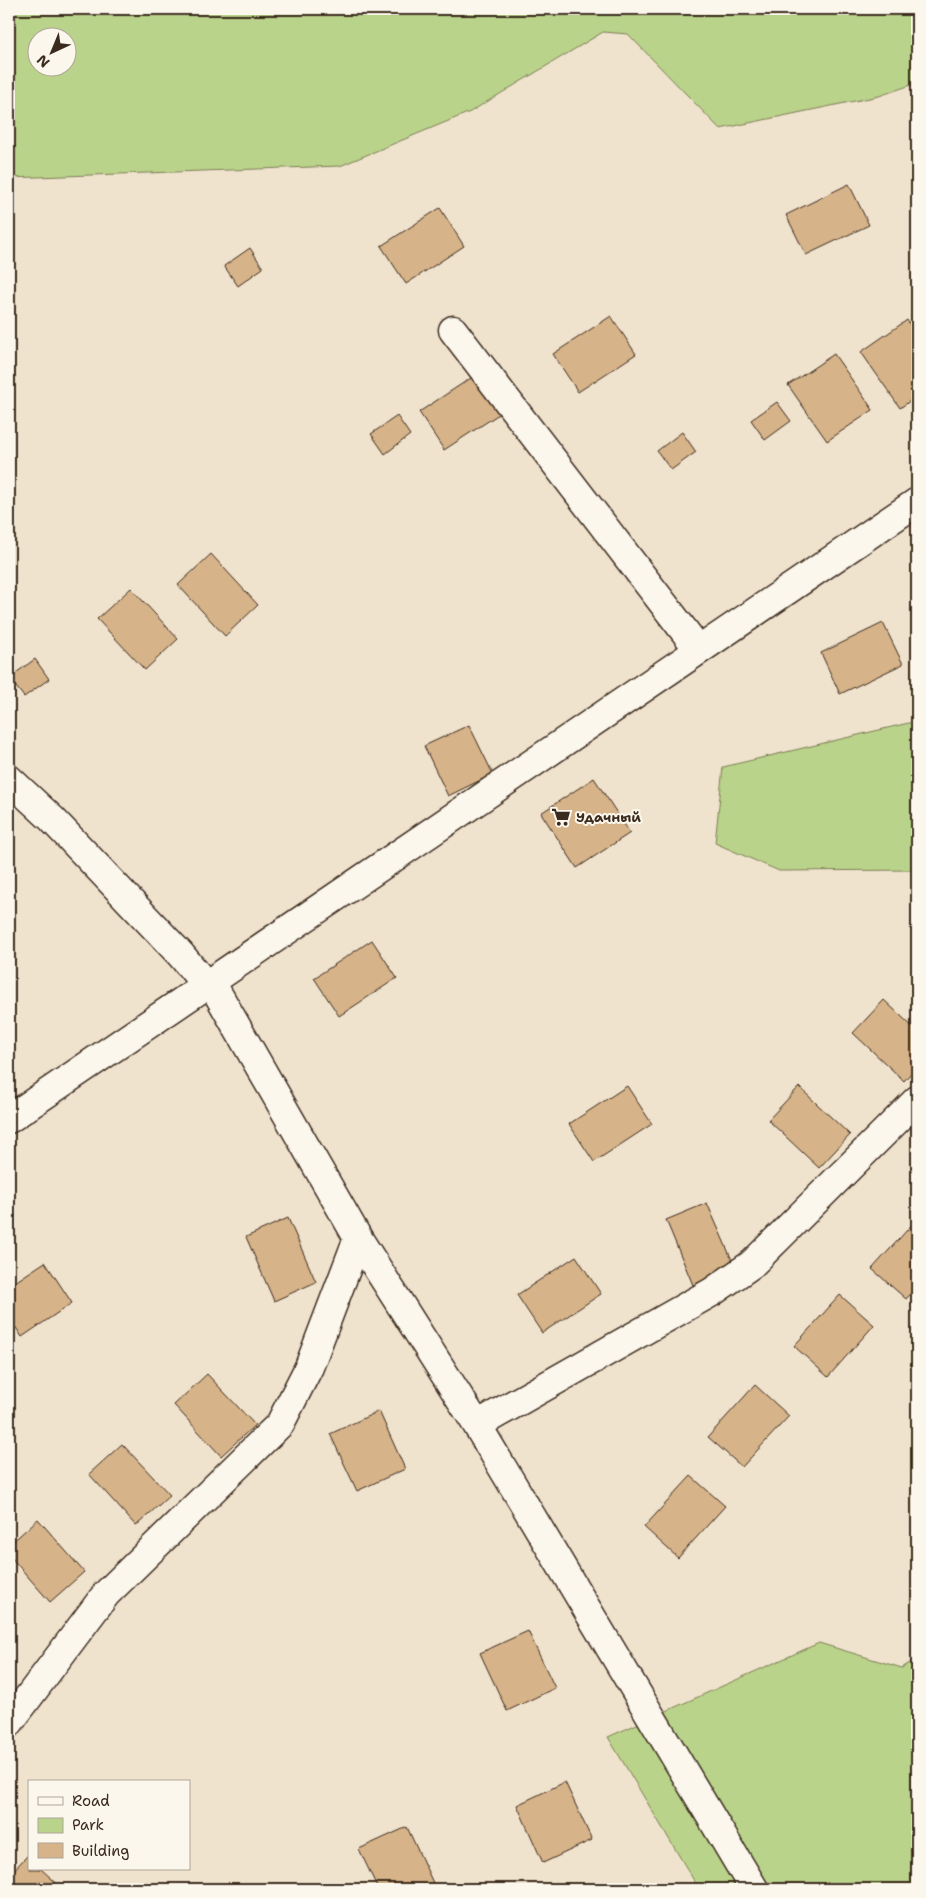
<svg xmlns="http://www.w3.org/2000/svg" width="926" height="1898" font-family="'Shantell Sans',sans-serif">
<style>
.green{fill:#bad38a;stroke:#7a7e54;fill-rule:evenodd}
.building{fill:#d6b388;stroke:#3b2a1e}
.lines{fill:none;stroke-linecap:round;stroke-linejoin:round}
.minor-casing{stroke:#3b2a1e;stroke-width:31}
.minor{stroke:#fbf7ec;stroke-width:28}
.labels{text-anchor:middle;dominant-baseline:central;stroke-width:4;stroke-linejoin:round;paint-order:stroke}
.poi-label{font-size:14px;font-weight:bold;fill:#3b2a1e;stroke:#fbf7ec;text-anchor:start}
</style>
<rect width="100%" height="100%" fill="#f0e3ce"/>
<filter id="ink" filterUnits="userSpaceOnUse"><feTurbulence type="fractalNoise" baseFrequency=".02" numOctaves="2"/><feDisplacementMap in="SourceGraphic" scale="10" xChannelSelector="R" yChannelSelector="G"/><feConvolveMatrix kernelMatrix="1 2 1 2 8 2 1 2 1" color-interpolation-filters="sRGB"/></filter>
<g filter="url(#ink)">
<path class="green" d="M9,9H917V83L879,96L720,129L628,34L603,32L470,112L340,166L9,178ZM38,38H68V68H38Z
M917,721V870L779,871L715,843L723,767Z
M819,1643L902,1668L917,1658V1889H699L608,1737Z"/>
<path class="building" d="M849,184L869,225L806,255L786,215Z
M440,208L464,246L406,284L381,246Z
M250,248L263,268L238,286L224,266Z
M611,316L636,354L578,392L553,354Z
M907,320L917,335V396L900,408L861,352Z
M834,354L873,410L827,441L788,385Z
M477,374L502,412L444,450L419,412Z
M777,402L791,421L765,440L751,420Z
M397,416L410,435L385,454L371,434Z
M682,432L696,452L671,470L657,451Z
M211,554L258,605L225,636L178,585Z
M131,588L178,639L145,670L97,619Z
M883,623L903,664L840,694L821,653Z
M35,659L49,679L24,697L9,678Z
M469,725L493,774L448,796L424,746Z
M594,778L630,833L577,868L541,813Z
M372,940L397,978L339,1016L314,978Z
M884,1000L917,1031V1066L904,1081L853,1033Z
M627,1086L652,1124L594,1162L569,1124Z
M799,1087L850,1135L819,1168L768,1120Z
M707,1203L735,1267L693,1285L666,1220Z
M288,1218L316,1282L274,1301L246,1237Z
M917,1219V1287L906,1299L872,1269Z
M576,1256L601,1294L542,1333L517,1295Z
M45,1262L72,1303L22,1337L9,1317V1286Z
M840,1295L874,1325L828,1377L794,1346Z
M207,1374L255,1425L221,1456L174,1405Z
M755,1385L789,1416L742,1467L708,1437Z
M379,1411L405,1469L357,1491L330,1434Z
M122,1444L170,1495L136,1526L89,1474Z
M691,1476L725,1506L678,1558L644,1527Z
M38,1519L84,1572L50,1602L9,1555V1545Z
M528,1631L555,1688L507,1711L480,1653Z
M565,1782L592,1840L543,1863L517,1805Z
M407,1827L434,1885L424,1889H378L359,1849Z
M27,1856L29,1858V1869H41L63,1889H9V1875Z"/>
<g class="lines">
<g class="minor-casing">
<path id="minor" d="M453,330L699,650
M9,779L52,819L181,955L206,985
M211,982L358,1238L477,1425L754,1889
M9,1119L917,502
M477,1425L712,1292L752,1264L917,1100
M9,1723L106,1594L280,1424L309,1367L358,1238"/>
</g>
<use href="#minor" class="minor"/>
</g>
</g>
<defs>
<g id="supermarket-bare" transform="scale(1.5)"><path d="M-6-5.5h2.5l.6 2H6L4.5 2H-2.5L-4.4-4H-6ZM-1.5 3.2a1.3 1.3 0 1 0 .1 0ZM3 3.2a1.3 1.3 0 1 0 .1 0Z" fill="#3b2a1e" stroke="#fbf7ec" stroke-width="2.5" paint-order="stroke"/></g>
</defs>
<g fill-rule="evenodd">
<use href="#supermarket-bare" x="561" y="817"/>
</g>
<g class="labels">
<g class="poi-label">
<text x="576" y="817">Удачный</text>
</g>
</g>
<rect width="926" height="1898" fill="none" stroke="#fbf7ec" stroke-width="30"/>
<rect x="15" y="15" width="896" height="1868" fill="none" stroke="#3b2a1e" stroke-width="2" filter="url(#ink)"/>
<rect x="28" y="1780" width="162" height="90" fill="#fbf7ec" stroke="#aea59a"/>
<rect x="38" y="1797" width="25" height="8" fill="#fbf7ec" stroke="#aea59a"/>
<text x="72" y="1806" font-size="15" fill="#3b2a1e">Road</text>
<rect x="38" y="1818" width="25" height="15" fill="#bad38a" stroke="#aea59a"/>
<text x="72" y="1830" font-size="15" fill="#3b2a1e">Park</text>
<rect x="38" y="1843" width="25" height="15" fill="#d6b388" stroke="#aea59a"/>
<text x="72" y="1856" font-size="15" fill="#3b2a1e">Building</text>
<g transform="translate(52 52) rotate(224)"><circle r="24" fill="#fbf7ec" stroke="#aea59a"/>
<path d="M0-4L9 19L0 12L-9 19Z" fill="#3b2a1e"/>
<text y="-8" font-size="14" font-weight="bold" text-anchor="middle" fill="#3b2a1e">N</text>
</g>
</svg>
